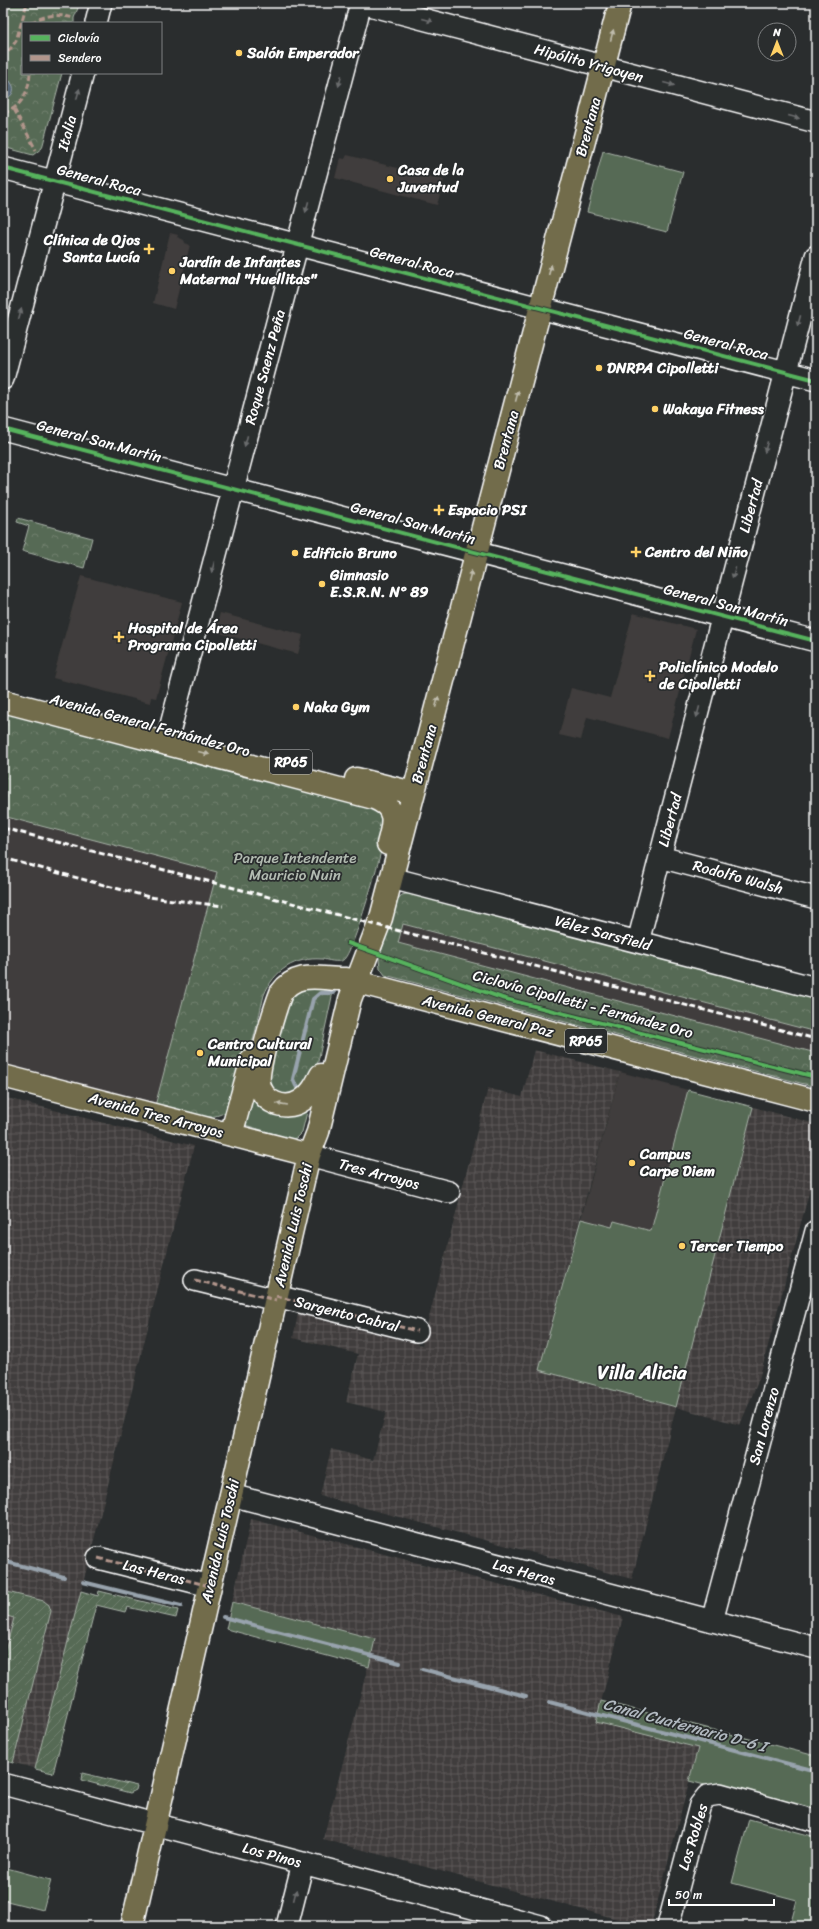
<svg xmlns="http://www.w3.org/2000/svg" width="819" height="1929" font-family="Sriracha,sans-serif">
<style>
.built{fill:#403d3c}
.industrial{fill:url(#industrial-grid)}
.grass{fill:#566a54;stroke:#aab4aa}
.forest{fill:url(#forest-crowns);stroke:#aab4aa}
.garden{fill:url(#garden-furrows);stroke:#aab4aa}
.water{fill:url(#water-ripples);stroke:#98a3ad}
.lines{fill:none;stroke-linecap:round;stroke-linejoin:round}
.stream{stroke:#98a3ad;stroke-width:4}
.minor-casing{stroke:#fff;stroke-width:24}
.major-casing{stroke:#fff;stroke-width:25}
.minor{stroke:#2a2d2e;stroke-width:21}
.major{stroke:#726c4b;stroke-width:22}
.rail{stroke:#fff;stroke-width:3;stroke-dasharray:6 3;stroke-linecap:butt}
.quiet{stroke:#b2968c;stroke-width:3;stroke-dasharray:6 3;stroke-linecap:butt}
.cycleway-casing{stroke:#2a2d2e;stroke-width:6}
.cycleway{stroke:#56b35d;stroke-width:4}
.oneway{fill:#6a6c6d}
.oneway2{fill:#c0bdae}
.poi-dot{fill:#ffd166;stroke:#2a2d2e;stroke-width:1.5}
.labels{text-anchor:middle;dominant-baseline:central;stroke-width:3.5;stroke-linejoin:round;paint-order:stroke}
.shield{fill:#2a2d2e;stroke:#bfc0c0;stroke-width:1}
.shield-label{font-size:14px;font-weight:bold;fill:#fff}
.poi-label{font-size:15px;font-weight:bold;fill:#fff;stroke:#2a2d2e;text-anchor:start}
.street-label{font-size:15px;fill:#fff;stroke:#2a2d2e}
.park-label{font-size:15px;fill:#b3bcb2;stroke:#2a2d2e}
.water-label{font-size:16px;font-style:italic;fill:#b2bac1;stroke:#2a2d2e}
.district-label{font-size:19px;font-weight:bold;fill:#fff;stroke:#2a2d2e}
</style>
<defs>
<pattern id="industrial-grid" width="8" height="8" patternUnits="userSpaceOnUse"><rect width="8" height="8" fill="#403d3c"/><path d="M0 4h8M4 0v8" fill="none" stroke="#5d5a59"/></pattern>
<pattern id="forest-crowns" width="20" height="18" patternUnits="userSpaceOnUse"><rect width="20" height="18" fill="#566a54"/><path d="M2 6a3 3 0 1 1 6 0M12 15a3 3 0 1 1 6 0" fill="none" stroke="#6f806e"/></pattern>
<pattern id="garden-furrows" width="10" height="10" patternUnits="userSpaceOnUse"><rect width="10" height="10" fill="#566a54"/><path d="M-1 1l2-2M0 10L10 0M9 11l2-2" fill="none" stroke="#6f806e"/></pattern>
<pattern id="water-ripples" width="26" height="14" patternUnits="userSpaceOnUse"><rect width="26" height="14" fill="#546676"/><path d="M2 4q2-2 4 0t4 0M15 11q2-2 4 0t4 0" fill="none" stroke="#6e7d8b"/></pattern>
</defs>
<rect width="100%" height="100%" fill="#2a2d2e"/>
<filter id="ink" filterUnits="userSpaceOnUse"><feTurbulence type="fractalNoise" baseFrequency=".025" numOctaves="2"/><feDisplacementMap in="SourceGraphic" scale="8" xChannelSelector="R" yChannelSelector="G"/><feConvolveMatrix kernelMatrix="1 2 1 2 8 2 1 2 1" color-interpolation-filters="sRGB"/></filter>
<g filter="url(#ink)">
<path class="built" d="M347,155L444,180L437,205L335,178L340,158L345,159Z
M170,233L178,235L177,237L184,240L185,243L190,245L174,309L153,303Z
M81,576L182,602L156,698L151,697L150,703L53,678Z
M220,613L303,635L298,654L215,632Z
M633,613L696,629L668,738L587,717L581,740L559,735L571,688L610,698Z
M3,816L217,872L155,1106L3,1066Z
M403,924L816,1032V1053L398,943Z
M620,1072L688,1090L651,1231L614,1221L612,1227L581,1219Z"/>
<path class="industrial" d="M534,1050L620,1072L539,1370L676,1407L753,1107L816,1124V1167L759,1379L740,1425L676,1407L632,1579L320,1496L331,1449L373,1460L386,1412L346,1402L358,1354L293,1338L298,1314L422,1345L488,1088L522,1097Z
M3,1097L194,1146L81,1591L98,1596L53,1773L3,1760Z
M251,1519L623,1617L596,1721L698,1748L651,1926H643L323,1839L375,1639L232,1602Z"/>
<path class="grass" d="M603,151L683,172L667,232L587,212Z
M252,1073L308,1108L302,1132L296,1138L291,1139L245,1125Z
M688,1090L753,1107L676,1407L539,1370L581,1219L612,1227L614,1221L651,1231Z
M232,1602L375,1639L369,1667L226,1629Z
M601,1701L816,1756V1813L689,1781L698,1748L596,1722Z
M749,1819L816,1837V1926H790L797,1900L732,1883Z
M3,1867L51,1880L43,1910L3,1900Z"/>
<path class="forest" d="M3,3H80L74,18V23H23V73H62L42,148L33,155L3,147Z
M18,518L92,538L84,568L22,551L29,526L17,522Z
M3,709L380,810C382,816 386,826 385,833C383,849 353,955 343,960C337,963 328,960 322,959C295,957 274,970 264,995C258,1019 242,1097 226,1111C223,1114 219,1115 215,1116C197,1121 173,1110 155,1106L217,872L3,816Z
M411,893L816,998V1032L403,924L398,943L816,1053V1087L385,975L380,968L379,959L396,900L402,895Z
M334,987L316,1071L301,1092L279,1096L265,1082L292,988Z"/>
<path class="garden" d="M3,1591L44,1601L49,1605L51,1611L13,1763L3,1760V1659L14,1618L3,1615Z
M81,1591L98,1596L99,1591L178,1610L176,1618L127,1607L125,1612L96,1605L53,1773L35,1769Z
M82,1773L137,1786L136,1790L130,1793L81,1780Z"/>
<path class="water" d="M10,81L13,86C15,93 10,98 3,100V82Z"/>
<g class="lines">
<path class="stream" d="M305,1089L296,1086L293,1079L313,999L320,993H334
M3,1561L64,1577
M83,1582L181,1606
M223,1617L400,1663
M422,1669L526,1696
M549,1702L816,1771"/>
<g class="minor-casing">
<path id="minor" d="M362,3L816,122
M96,23L101,3
M3,168L816,380
M3,379L83,73
M3,429L816,641
M166,744L361,3
M660,857L816,898
M391,878L816,988
M638,942L816,256
M309,1155L449,1192
M195,1280L276,1300
M276,1296L417,1331
M231,1495L816,1648
M98,1558L210,1586
M712,1621L816,1231
M3,1784L541,1926
M287,1926L303,1863
M668,1926L700,1805L707,1796L720,1794L816,1821"/>
</g>
<g class="major-casing">
<path id="major" d="M3,701L374,798C398,807 394,823 388,844
M356,779L413,793
M321,1075C316,1085 311,1095 301,1101C284,1112 261,1101 259,1082C257,1068 275,1008 281,993C298,969 323,980 346,979L816,1101
M3,1076L309,1155
M231,1135L252,1059
M132,1926L309,1155L318,1132L350,999L381,918L620,3"/>
</g>
<use href="#minor" class="minor"/>
<use href="#major" class="major"/>
<path class="rail" d="M3,828L816,1039
M3,858L149,897L223,906"/>
<path class="quiet" d="M31,23C46,14 58,14 74,18
M3,59L16,41L27,3
M14,109L36,150
M3,113C22,108 29,91 30,73
M195,1280L276,1300
M276,1296L417,1331
M98,1558L210,1586"/>
<g class="cycleway-casing">
<path id="cycleway" d="M3,168L816,380
M3,429L816,641
M348,943L502,998L816,1077"/>
</g>
<use href="#cycleway" class="cycleway"/>
</g>
<defs><path id="oneway-solid" d="M-6-.8H1V-3.2L6.5 0L1 3.2V.8H-6Z"/></defs>
<g class="oneway">
<use href="#oneway-solid" transform="translate(427 20) rotate(15)"/>
<use href="#oneway-solid" transform="translate(340 81) rotate(105)"/>
<use href="#oneway-solid" transform="translate(669 84) rotate(15)"/>
<use href="#oneway-solid" transform="translate(78 94) rotate(-75)"/>
<use href="#oneway-solid" transform="translate(794 117) rotate(15)"/>
<use href="#oneway-solid" transform="translate(307 207) rotate(105)"/>
<use href="#oneway-solid" transform="translate(20 314) rotate(-75)"/>
<use href="#oneway-solid" transform="translate(799 321) rotate(105)"/>
<use href="#oneway-solid" transform="translate(246 441) rotate(105)"/>
<use href="#oneway-solid" transform="translate(766 447) rotate(105)"/>
<use href="#oneway-solid" transform="translate(213 567) rotate(105)"/>
<use href="#oneway-solid" transform="translate(734 573) rotate(105)"/>
<use href="#oneway-solid" transform="translate(698 712) rotate(105)"/>
<use href="#oneway-solid" transform="translate(295 1895) rotate(-76)"/>
</g>
<g class="oneway2">
<use href="#oneway-solid" transform="translate(612 35) rotate(-75)"/>
<use href="#oneway-solid" transform="translate(550 270) rotate(-75)"/>
<use href="#oneway-solid" transform="translate(517 396) rotate(-75)"/>
<use href="#oneway-solid" transform="translate(470 576) rotate(-75)"/>
<use href="#oneway-solid" transform="translate(437 702) rotate(-75)"/>
<use href="#oneway-solid" transform="translate(204 753) rotate(15)"/>
<use href="#oneway-solid" transform="translate(282 1104) rotate(-171)"/>
</g>
</g>
<g class="poi-dot">
<circle cx="239" cy="53" r="4"/>
<circle cx="390" cy="179" r="4"/>
<path d="M147 243h4v4h4v4h-4v4h-4v-4h-4v-4h4z"/>
<circle cx="172" cy="271" r="4"/>
<circle cx="599" cy="368" r="4"/>
<circle cx="655" cy="409" r="4"/>
<path d="M437 504h4v4h4v4h-4v4h-4v-4h-4v-4h4z"/>
<path d="M634 546h4v4h4v4h-4v4h-4v-4h-4v-4h4z"/>
<circle cx="295" cy="553" r="4"/>
<circle cx="322" cy="584" r="4"/>
<path d="M117 631h4v4h4v4h-4v4h-4v-4h-4v-4h4z"/>
<path d="M648 670h4v4h4v4h-4v4h-4v-4h-4v-4h4z"/>
<circle cx="296" cy="707" r="4"/>
<circle cx="200" cy="1053" r="4"/>
<circle cx="632" cy="1163" r="4"/>
<circle cx="682" cy="1246" r="4"/>
</g>
<g class="labels">
<g class="shield">
<rect x="270" y="750" width="42" height="24" rx="3"/>
<rect x="565" y="1029" width="42" height="24" rx="3"/>
</g>
<g class="shield-label">
<text x="291" y="762">RP65</text>
<text x="586" y="1041">RP65</text>
</g>
<g class="poi-label">
<text x="247" y="53">Salón Emperador</text>
<text x="398" y="170">Casa de la<tspan x="398" dy="17">Juventud</tspan></text>
<text x="140" y="240" text-anchor="end">Clínica de Ojos<tspan x="140" dy="17">Santa Lucía</tspan></text>
<text x="180" y="262">Jardín de Infantes<tspan x="180" dy="17">Maternal "Huellitas"</tspan></text>
<text x="607" y="368">DNRPA Cipolletti</text>
<text x="663" y="409">Wakaya Fitness</text>
<text x="448" y="510">Espacio PSI</text>
<text x="645" y="552">Centro del Niño</text>
<text x="303" y="553">Edificio Bruno</text>
<text x="330" y="575">Gimnasio<tspan x="330" dy="17">E.S.R.N. N° 89</tspan></text>
<text x="128" y="628">Hospital de Área<tspan x="128" dy="17">Programa Cipolletti</tspan></text>
<text x="659" y="667">Policlínico Modelo<tspan x="659" dy="17">de Cipolletti</tspan></text>
<text x="304" y="707">Naka Gym</text>
<text x="208" y="1044">Centro Cultural<tspan x="208" dy="17">Municipal</tspan></text>
<text x="640" y="1154">Campus<tspan x="640" dy="17">Carpe Diem</tspan></text>
<text x="690" y="1246">Tercer Tiempo</text>
</g>
<g class="street-label">
<text transform="translate(589 63) rotate(15)">Hipólito Yrigoyen</text>
<text transform="translate(588 127) rotate(-75)">Brentana</text>
<text transform="translate(67 133) rotate(-75)">Italia</text>
<text transform="translate(99 180) rotate(15)">General Roca</text>
<text transform="translate(412 262) rotate(15)">General Roca</text>
<text transform="translate(726 344) rotate(15)">General Roca</text>
<text transform="translate(265 367) rotate(-75)">Roque Saenz Peña</text>
<text transform="translate(506 440) rotate(-75)">Brentana</text>
<text transform="translate(99 441) rotate(15)">General San Martín</text>
<text transform="translate(751 506) rotate(-75)">Libertad</text>
<text transform="translate(413 523) rotate(15)">General San Martín</text>
<text transform="translate(726 605) rotate(15)">General San Martín</text>
<text transform="translate(150 725) rotate(15)">Avenida General Fernández Oro</text>
<text transform="translate(424 754) rotate(-75)">Brentana</text>
<text transform="translate(670 820) rotate(-75)">Libertad</text>
<text transform="translate(738 877) rotate(15)">Rodolfo Walsh</text>
<text transform="translate(603 933) rotate(15)">Vélez Sarsfield</text>
<text transform="translate(583 1004) rotate(15)">Ciclovía Cipolletti - Fernández Oro</text>
<text transform="translate(488 1016) rotate(14)">Avenida General Paz</text>
<text transform="translate(156 1115) rotate(15)">Avenida Tres Arroyos</text>
<text transform="translate(379 1174) rotate(15)">Tres Arroyos</text>
<text transform="translate(293 1225) rotate(-77)">Avenida Luis Toschi</text>
<text transform="translate(347 1314) rotate(14)">Sargento Cabral</text>
<text transform="translate(764 1426) rotate(-75)">San Lorenzo</text>
<text transform="translate(220 1541) rotate(-77)">Avenida Luis Toschi</text>
<text transform="translate(154 1572) rotate(14)">Las Heras</text>
<text transform="translate(524 1572) rotate(15)">Las Heras</text>
<text transform="translate(693 1837) rotate(-73)">Los Robles</text>
<text transform="translate(272 1855) rotate(15)">Los Pinos</text>
</g>
<g class="park-label">
<text x="295" y="858">Parque Intendente<tspan x="295" dy="17">Mauricio Nuin</tspan></text>
</g>
<g class="water-label">
<text transform="translate(685 1725) rotate(15)">Canal Cuaternario D-6 I</text>
</g>
<g class="district-label">
<text x="642" y="1372">Villa Alicia</text>
</g>
</g>
<rect width="819" height="1929" fill="none" stroke="#2a2d2e" stroke-width="16"/>
<rect x="8" y="8" width="803" height="1913" fill="none" stroke="#fff" stroke-width="1.5" filter="url(#ink)"/>
<rect x="22" y="22" width="140" height="52" fill="#2a2d2e" stroke="#7f8182"/>
<rect x="30" y="35" width="20" height="6" fill="#56b35d" stroke="#7f8182"/>
<text x="58" y="42" font-size="12" fill="#ffffff">Ciclovía</text>
<rect x="30" y="55" width="20" height="6" fill="#b2968c" stroke="#7f8182"/>
<text x="58" y="62" font-size="12" fill="#ffffff">Sendero</text>
<g transform="translate(777 42)"><circle r="19" fill="#2a2d2e" stroke="#7f8182"/>
<path d="M0-3L7 15L0 10L-7 15Z" fill="#ffd166"/>
<text y="-6" font-size="11" font-weight="bold" text-anchor="middle" fill="#ffffff">N</text>
</g>
<path d="M669 1899v6h105v-6" fill="none" stroke="#ffffff" stroke-width="2"/>
<text x="675" y="1899" font-size="12" fill="#ffffff" stroke="#2a2d2e" stroke-width="3" paint-order="stroke">50 m</text>
</svg>
